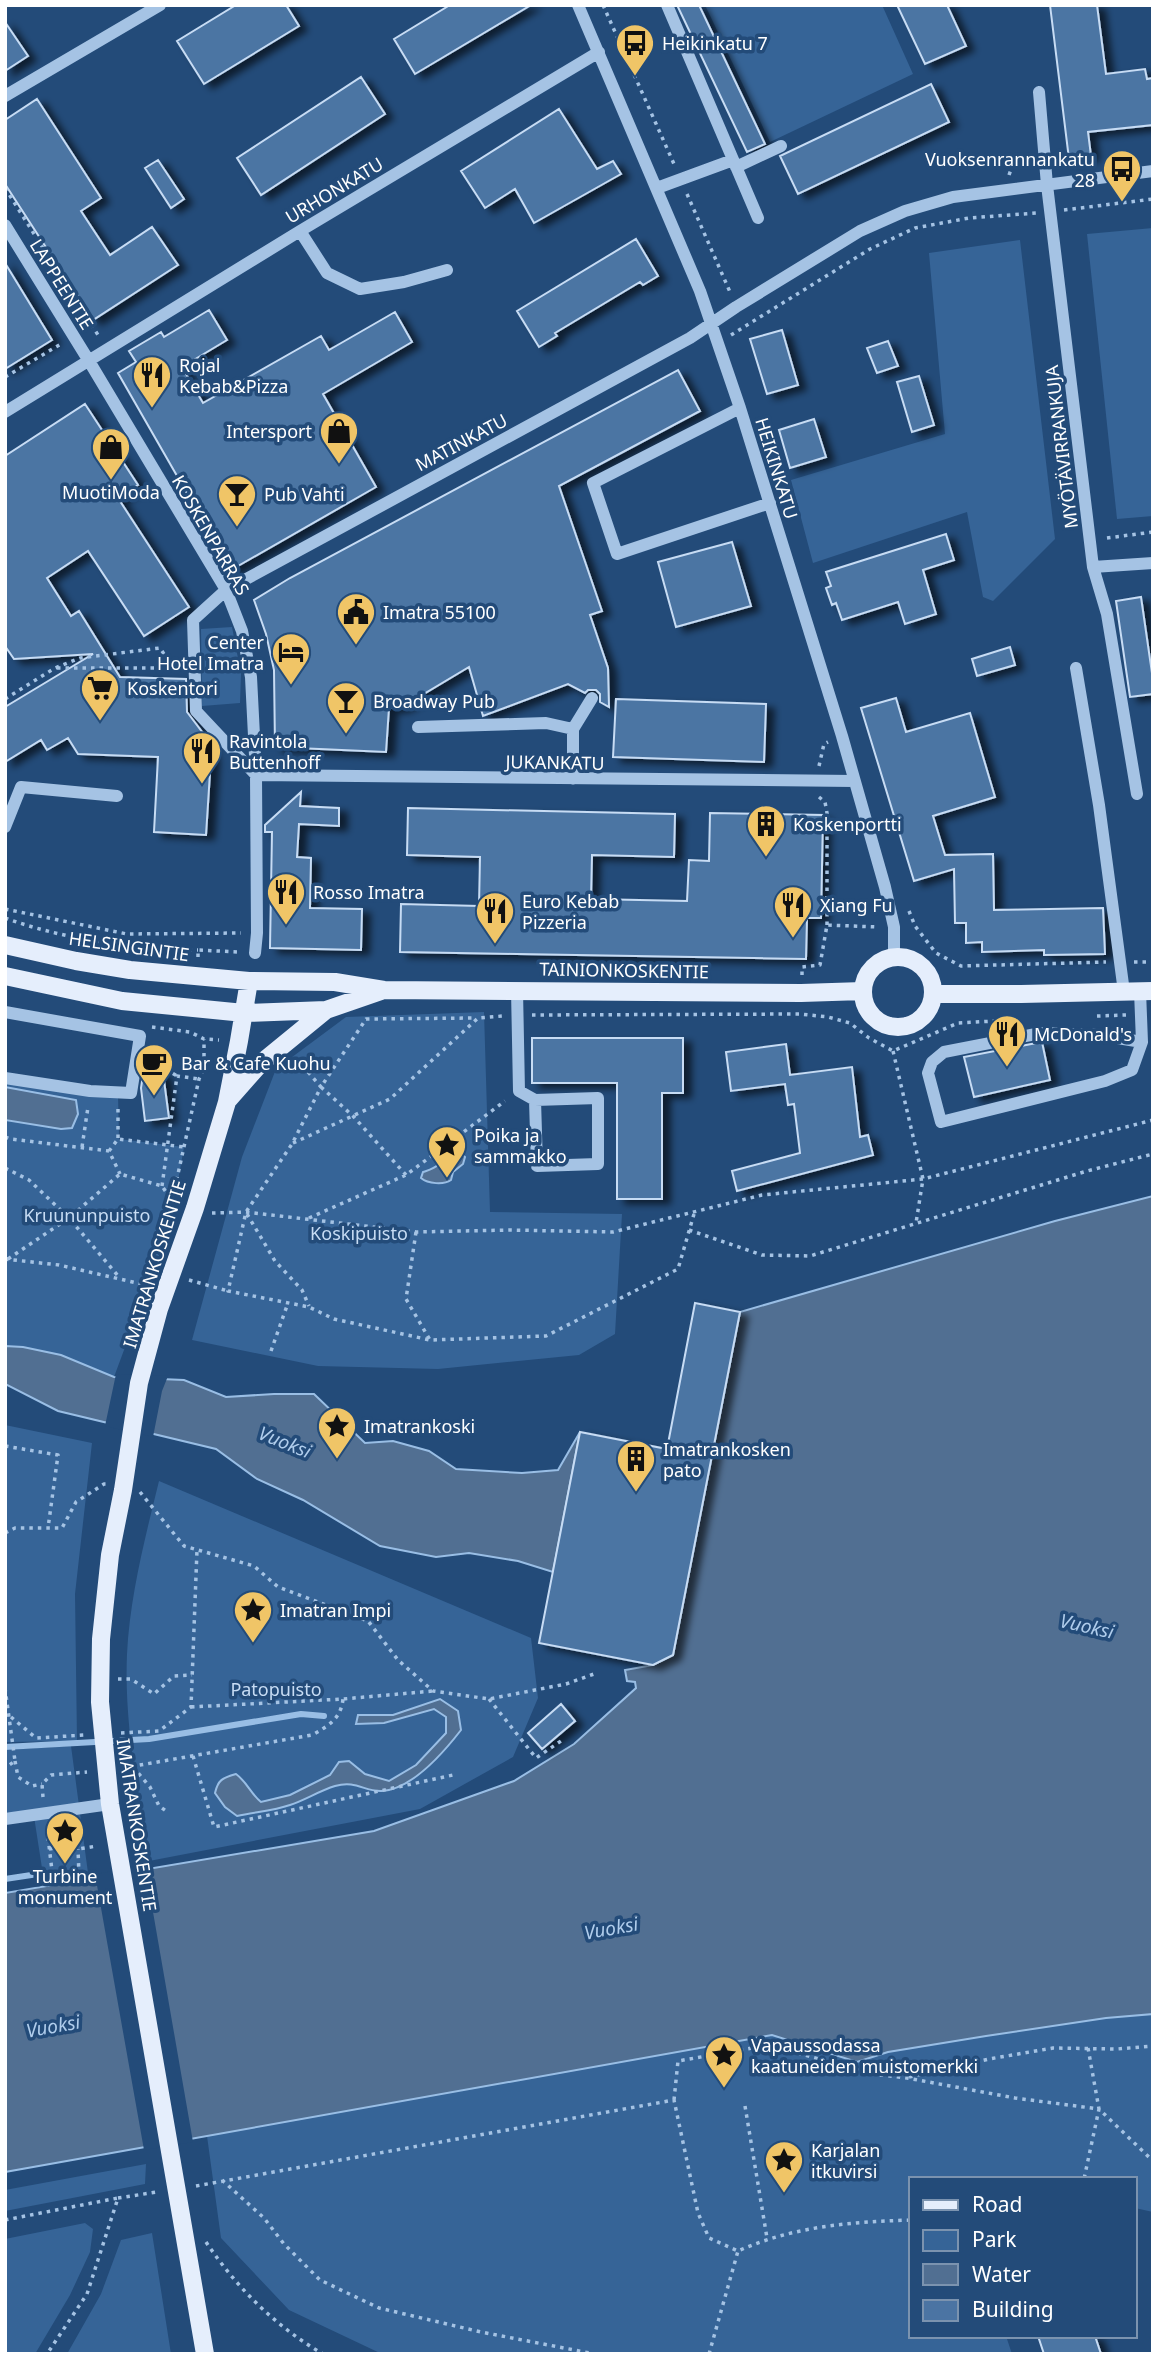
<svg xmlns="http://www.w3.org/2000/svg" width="1158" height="2359" font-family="'Noto Sans',sans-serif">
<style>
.green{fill:#366497}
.water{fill:#516f92;stroke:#99bee5;stroke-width:2}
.pier{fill:#234b79}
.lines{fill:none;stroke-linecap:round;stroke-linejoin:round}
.stream{stroke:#99bee5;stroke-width:6}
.building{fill:#4b74a3;stroke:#c7dcf4;stroke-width:2;filter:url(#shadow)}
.path{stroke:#a5c3e4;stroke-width:3.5;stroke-dasharray:3.5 5;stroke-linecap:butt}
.minor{stroke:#a5c3e4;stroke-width:12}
.major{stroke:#e5eefc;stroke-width:18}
.labels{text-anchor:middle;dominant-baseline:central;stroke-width:7;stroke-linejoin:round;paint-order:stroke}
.poi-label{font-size:18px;fill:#fff;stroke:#234b79;text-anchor:start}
.street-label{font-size:18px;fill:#fff;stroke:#234b79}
.park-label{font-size:18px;fill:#c7dcf4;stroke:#234b79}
.water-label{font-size:19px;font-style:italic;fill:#b0cdec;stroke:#234b79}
</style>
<defs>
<filter id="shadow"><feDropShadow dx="8" dy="4.5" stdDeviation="3.5" flood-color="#0009"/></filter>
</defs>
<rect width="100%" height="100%" fill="#234b79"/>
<path class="green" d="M705,5H882L913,74L770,142Z
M1153,228V516L1117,519L1087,234Z
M1020,240L1055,539L993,601L983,597L967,512L813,563L791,480L945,434L929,253Z
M232,627L241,674L240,703L202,706L201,629Z
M484,1012L490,1212L622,1214L615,1334L579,1355L438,1369L318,1366L192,1340L242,1157L276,1069L346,1017Z
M5,1078L118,1094L119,1139L184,1147L170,1226L114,1377C78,1362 45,1347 5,1346Z
M5,1425L92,1443L75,1594L77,1741L5,1742Z
M159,1481L531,1638L538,1698L513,1757L420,1809L149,1861C138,1793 124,1724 127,1654C130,1596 145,1538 159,1481Z
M71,1746L88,1873L44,1881L33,1810L5,1813V1750Z
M1153,2014V2212L1135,2208V2179H911V2336H1006L1012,2354H382L289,2310L221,2238L207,2136L772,2035L857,2062L888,2052L986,2036L1106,2018Z
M146,2164L145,2184L5,2211V2190Z
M85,2223L93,2229L90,2252L70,2295L35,2354H5V2239Z
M152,2233L171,2354H67L101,2294L121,2240Z"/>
<path class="water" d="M5,1087L76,1100L78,1114L72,1128L61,1129L5,1120Z
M456,1148L465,1157L463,1164L453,1172L451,1180C444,1185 428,1184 421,1178L423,1172C429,1170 434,1169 439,1164C446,1158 447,1151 456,1148Z
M1153,1196V2014L1106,2018L986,2036L888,2052L857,2062L772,2035L5,2172V1893L374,1831L514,1781L574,1744L636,1688L635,1682L627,1681L625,1670L653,1665L673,1655L740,1312L1055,1221Z
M5,1346L23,1347L61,1355L114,1377L184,1380L226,1397L274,1394H314L365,1443L393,1441L429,1451L456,1469L522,1473L558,1470L580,1432L553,1572L518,1561L469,1553L436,1557L380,1546L303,1500L257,1479L216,1449L58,1411L5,1384Z
M440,1699L458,1711L461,1730C444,1752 412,1789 382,1791C364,1792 357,1780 335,1786C319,1791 305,1800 290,1805C273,1811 254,1812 237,1816L225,1807L215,1793C218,1780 222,1778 236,1774C247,1782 251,1794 261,1802L290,1795L330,1775L339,1762L349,1761L365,1774L389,1781L416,1765L446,1733V1717L434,1709L384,1723L356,1724L358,1715H393Z"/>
<path class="pier" d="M116,1374L168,1376L162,1391L153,1437L105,1426Z
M145,1866L193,2142L144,2150L95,1874Z"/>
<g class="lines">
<path class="stream" d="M5,1747L149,1739L301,1714L324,1716
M5,1879L38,1874"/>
</g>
<path class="building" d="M236,5H286L299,26L204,84L177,41Z
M450,5H531L415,74L394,39Z
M677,5H699L765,144L747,152Z
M897,5H947L966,46L925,64Z
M1050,5H1097L1106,74L1145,69L1147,79L1153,78V125L1088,132L1091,156L1069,159Z
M5,22L28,56L5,71Z
M361,77L385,114L261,195L237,158Z
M931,84L949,122L798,194L780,156Z
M37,99L101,198L81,211L110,255L152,227L178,265L93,320L5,184V120Z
M559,109L597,169L613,161L621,174L534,223L515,189L485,208L461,171Z
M158,160L184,199L171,208L145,168Z
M636,239L658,276L643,285L640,282L555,333L557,336L539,347L517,311Z
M5,263L52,340L5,369Z
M209,310L227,340L182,367L203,403L321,336L329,350L395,312L412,342L323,394L376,487L231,570L118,373L136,362L129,351L161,332L164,337Z
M782,330L798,385L767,394L750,339Z
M888,341L898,366L877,373L867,348Z
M678,370L700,411L559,486L602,611L590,615L608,668L609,707L600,702V694L596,690H588L585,693L568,684L483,716L469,667L402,707L389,708L386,752L275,747L274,670L266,634L254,600L290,578Z
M919,376L934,425L912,432L897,382Z
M85,404L138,485L118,498L189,607L144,636L88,551L47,578L71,616L79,611L120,677L186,679L187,712L206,737L211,757L206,835L154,832L158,757L78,754L68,738L47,750L41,740L5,762V707L93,654L14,659L5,646V456Z
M814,419L826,457L790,468L779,430Z
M946,534L954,560L923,570L936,614L905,624L898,602L842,620L836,603L832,605L826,588L831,586L826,572Z
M732,542L751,606L676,627L658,562Z
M1141,597L1153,680V694L1130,697L1116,601Z
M1010,647L1015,665L977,676L972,659Z
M896,698L906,732L970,713L995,797L933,816L945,855L993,854L994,910L1103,908L1105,954L1044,955V950L982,952V942L966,943V923H955L954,869L914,881L861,708Z
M616,699L766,704L764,762L613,757Z
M301,792L300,806L339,808V826L299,824L297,857L311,858L310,908L362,909L361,950L270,948L272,832H265V825Z
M408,808L675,814L674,857L592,855L591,899L687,901L689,860L709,861L710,813L823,815L821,918H807L806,959L400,952L401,904L479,906L480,857L407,855Z
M532,1038H683V1093H662V1199H617V1083H532Z
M1042,1042L1050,1080L974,1097L964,1057Z
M786,1044L790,1075L852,1067L860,1137L868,1135L873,1155L737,1191L732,1171L800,1153L794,1104L788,1105L785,1084L731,1091L726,1052Z
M163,1073L169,1118L145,1121L141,1088L143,1075Z
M695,1303L740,1312L673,1655L653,1665L539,1643L580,1432L667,1449Z
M561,1704L575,1721L542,1749L528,1733Z
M1038,2336H1095L1101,2354H1044Z"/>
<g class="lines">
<path class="path" d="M603,5L674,164
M1009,175L1012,167L1030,162
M5,188L98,335
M687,194L730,292
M1064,210L1153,199
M731,335L870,249L915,228L969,218L1036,213
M5,377L61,344
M1107,538L1153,532
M57,668H172
M5,699L55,668L80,658L160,648L173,668
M819,766L824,744L828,742
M819,797L825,802L827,813V925
M5,909L127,934L241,933
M909,911L915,926L936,953L961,966L1106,962
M5,918C66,940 134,949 198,950
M198,957V950L239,952
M1134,962H1153
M802,975V967L820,965L827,925L878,927
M532,1015L800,1014L828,1017L850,1023L869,1038L893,1051L958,1023L1013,1020
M1097,1016L1126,1015
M152,1027L190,1032L204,1039L219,1040
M893,1051L923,1179L916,1223
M297,1059L321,1087L292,1144L246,1212L228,1291L309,1307L334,1319L430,1340L546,1336L678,1269L694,1214
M149,1067L164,1068L177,1076
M118,1109V1139
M5,1137L11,1139L109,1151L120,1174
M293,1143L390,1099L478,1018L503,1016
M82,1147L88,1107
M109,1151L118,1139L184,1147
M5,1168L29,1180L69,1218L119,1277
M406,1175L353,1116L321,1087L366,1019L476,1018
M162,1186L177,1076L199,1079
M212,1213L246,1212L416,1232L510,1230L613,1232L762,1195L923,1179L1153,1120
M247,1214L275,1261L302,1290L309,1306
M309,1218L406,1175L505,1101
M689,1230L762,1255L810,1256L1087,1171L1153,1154
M416,1232L406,1299L430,1340
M156,1254L172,1201L199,1079L204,1068V1039
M5,1259L59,1265L150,1286
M8,1259L69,1218L120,1174L162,1186L172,1201
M189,1280L228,1291
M271,1351L288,1303
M5,1446L58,1455L48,1528
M140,1492L184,1546L254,1566L278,1587L368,1621L398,1660L433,1691L489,1699L566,1684L594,1674
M5,1533L15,1528H62L76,1502L104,1484H106
M118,1679H131L154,1694L174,1676L192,1675
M5,1688L15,1761L5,1768
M489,1699L536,1758L561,1741
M191,1707L343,1699L433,1691
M11,1717L36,1738L85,1735
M121,1733L159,1731L191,1707L197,1550
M193,1756L214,1827L453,1775
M15,1761L18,1777L32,1786L42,1784
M133,1767L150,1787L159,1806L169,1813
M123,1768L312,1735C328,1726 341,1719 343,1699
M43,1797L42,1784L51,1775L87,1772
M47,1829L53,1879L79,1875L78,1849
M49,1849L73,1845L78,1849L97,1846
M1088,2048L1099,2109L1153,2161
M909,2077L989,2059L1053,2048L1117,2049L1153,2046
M674,2100L678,2061L769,2045L872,2074L907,2078L1015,2098L1099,2109L1084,2179
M745,2106L767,2238
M222,2180L264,2218L284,2244L320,2280L379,2308L481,2332L595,2354
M196,2186L674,2100L698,2213L709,2238L738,2251C794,2226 851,2222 911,2220
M118,2198L157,2192
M5,2220L118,2198L87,2294L47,2354
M206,2242C237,2288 275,2326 323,2354
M709,2354L738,2251"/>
<path class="minor" d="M578,5L700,291L740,408L842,736L885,887L894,927V957
M667,5L758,218
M1039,92L1047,185L1093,567L1107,614L1137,794
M5,96L160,5
M736,167L781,146
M657,188L733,160
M5,225L89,361L226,590L242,631L251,677L256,775L257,933L255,953
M300,231L327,273L360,289L404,282L447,270
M740,408L593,483L617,554L770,503
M5,412L300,231L599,52
M1093,567L1153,563
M1076,668L1099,805L1124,992
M418,727L546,723L573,729
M573,779V729L592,698
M854,781L256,775L196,711L193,620L226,590L690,338L736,307L860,231L905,211L953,197L1153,171
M5,827L21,787L117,796
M517,990L519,1091L535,1100L537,1166L598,1164V1098L535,1100
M1140,991L1142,1042L1132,1070L1105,1081L941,1122L928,1073L932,1062L944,1052L1041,1033L1099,1035L1142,1042
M5,1012L140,1036L131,1093L90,1091L5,1078
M5,1819L110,1804"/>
<path class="major" d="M5,945L76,961L130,970L249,981L335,982L384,990L801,993L863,991
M863 992a35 35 0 1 1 70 0a35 35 0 1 1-70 0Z
M5,976L122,1001L244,1013L326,1010L381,991
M934,994H1021L1153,991
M229,1099L260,1064L326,1010
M205,2354L110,1804L100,1702L101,1639L110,1555L123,1490L139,1383L159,1309L195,1208L227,1102L239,1041L249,981"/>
</g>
<defs>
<g id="bus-pin" transform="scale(2.0125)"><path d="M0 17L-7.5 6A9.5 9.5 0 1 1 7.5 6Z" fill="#f0c567" stroke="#234b79"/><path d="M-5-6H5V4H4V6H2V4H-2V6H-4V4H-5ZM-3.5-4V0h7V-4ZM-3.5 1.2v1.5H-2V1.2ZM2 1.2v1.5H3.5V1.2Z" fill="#111"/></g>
<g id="restaurant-pin" transform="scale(2.0125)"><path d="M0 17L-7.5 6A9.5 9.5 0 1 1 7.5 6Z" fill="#f0c567" stroke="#234b79"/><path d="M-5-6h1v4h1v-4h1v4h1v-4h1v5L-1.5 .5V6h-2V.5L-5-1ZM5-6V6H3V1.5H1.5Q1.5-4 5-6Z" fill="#111"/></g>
<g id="shop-pin" transform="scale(2.0125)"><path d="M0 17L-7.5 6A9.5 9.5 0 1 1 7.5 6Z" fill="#f0c567" stroke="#234b79"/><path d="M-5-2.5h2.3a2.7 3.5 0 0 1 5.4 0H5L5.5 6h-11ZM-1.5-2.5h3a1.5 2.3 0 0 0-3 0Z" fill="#111"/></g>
<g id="bar-pin" transform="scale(2.0125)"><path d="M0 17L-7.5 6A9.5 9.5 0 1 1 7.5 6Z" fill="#f0c567" stroke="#234b79"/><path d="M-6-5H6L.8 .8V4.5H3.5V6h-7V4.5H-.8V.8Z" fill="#111"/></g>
<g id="civic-pin" transform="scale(2.0125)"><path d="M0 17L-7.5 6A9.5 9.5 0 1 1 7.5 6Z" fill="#f0c567" stroke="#234b79"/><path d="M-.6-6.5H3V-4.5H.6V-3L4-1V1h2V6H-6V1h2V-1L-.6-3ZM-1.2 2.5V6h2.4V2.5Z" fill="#111"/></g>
<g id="hotel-pin" transform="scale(2.0125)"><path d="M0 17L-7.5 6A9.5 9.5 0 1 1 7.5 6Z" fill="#f0c567" stroke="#234b79"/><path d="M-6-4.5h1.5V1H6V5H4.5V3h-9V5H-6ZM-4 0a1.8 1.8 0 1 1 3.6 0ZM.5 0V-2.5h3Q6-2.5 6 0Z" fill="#111"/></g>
<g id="supermarket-pin" transform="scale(2.0125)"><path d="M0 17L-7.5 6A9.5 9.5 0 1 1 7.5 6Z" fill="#f0c567" stroke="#234b79"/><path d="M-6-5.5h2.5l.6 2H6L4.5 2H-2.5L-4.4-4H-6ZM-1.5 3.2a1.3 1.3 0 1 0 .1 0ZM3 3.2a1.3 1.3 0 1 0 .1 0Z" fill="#111"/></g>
<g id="building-pin" transform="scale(2.0125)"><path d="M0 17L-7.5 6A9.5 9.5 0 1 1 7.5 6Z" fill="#f0c567" stroke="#234b79"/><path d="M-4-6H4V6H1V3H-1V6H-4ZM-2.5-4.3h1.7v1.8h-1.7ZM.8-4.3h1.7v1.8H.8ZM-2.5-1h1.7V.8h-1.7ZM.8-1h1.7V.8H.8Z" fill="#111"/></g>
<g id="cafe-pin" transform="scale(2.0125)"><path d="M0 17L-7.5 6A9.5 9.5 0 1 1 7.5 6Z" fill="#f0c567" stroke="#234b79"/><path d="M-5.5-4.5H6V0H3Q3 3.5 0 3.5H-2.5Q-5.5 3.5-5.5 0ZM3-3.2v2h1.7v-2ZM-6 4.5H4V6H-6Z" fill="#111"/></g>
<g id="sight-pin" transform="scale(2.0125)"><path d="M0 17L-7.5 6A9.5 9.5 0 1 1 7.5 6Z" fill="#f0c567" stroke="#234b79"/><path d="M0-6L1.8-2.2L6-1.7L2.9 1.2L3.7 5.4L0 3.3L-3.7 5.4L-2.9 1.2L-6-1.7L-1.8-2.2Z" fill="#111"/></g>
</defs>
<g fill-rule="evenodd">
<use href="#bus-pin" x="635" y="43"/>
<use href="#bus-pin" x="1122" y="169"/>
<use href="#restaurant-pin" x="152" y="375"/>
<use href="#shop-pin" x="339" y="431"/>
<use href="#shop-pin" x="111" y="447"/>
<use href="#bar-pin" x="237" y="494"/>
<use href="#civic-pin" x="356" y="612"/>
<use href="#hotel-pin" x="291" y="652"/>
<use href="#supermarket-pin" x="100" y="688"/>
<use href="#bar-pin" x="346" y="701"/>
<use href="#restaurant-pin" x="202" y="751"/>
<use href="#building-pin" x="766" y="824"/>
<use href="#restaurant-pin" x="286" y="892"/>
<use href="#restaurant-pin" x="793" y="905"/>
<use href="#restaurant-pin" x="495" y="911"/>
<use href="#restaurant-pin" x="1007" y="1034"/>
<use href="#cafe-pin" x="154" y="1063"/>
<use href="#sight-pin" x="447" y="1145"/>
<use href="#sight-pin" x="337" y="1426"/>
<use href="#building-pin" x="636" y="1459"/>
<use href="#sight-pin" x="253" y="1610"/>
<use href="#sight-pin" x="65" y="1831"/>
<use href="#sight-pin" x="724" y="2055"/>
<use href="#sight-pin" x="784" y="2160"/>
</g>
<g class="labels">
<g class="poi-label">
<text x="662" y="43">Heikinkatu 7</text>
<text x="1095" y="159" text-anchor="end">Vuoksenrannankatu<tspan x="1095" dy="21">28</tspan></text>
<text x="179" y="365">Rojal<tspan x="179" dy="21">Kebab&amp;Pizza</tspan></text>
<text x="312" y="431" text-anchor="end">Intersport</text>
<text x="111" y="492" text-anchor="middle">MuotiModa</text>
<text x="264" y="494">Pub Vahti</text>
<text x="383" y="612">Imatra 55100</text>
<text x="264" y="642" text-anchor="end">Center<tspan x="264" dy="21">Hotel Imatra</tspan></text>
<text x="127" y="688">Koskentori</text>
<text x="373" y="701">Broadway Pub</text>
<text x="229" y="741">Ravintola<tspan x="229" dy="21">Buttenhoff</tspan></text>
<text x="793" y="824">Koskenportti</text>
<text x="313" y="892">Rosso Imatra</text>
<text x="522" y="901">Euro Kebab<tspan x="522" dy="21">Pizzeria</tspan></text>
<text x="820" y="905">Xiang Fu</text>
<text x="1034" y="1034">McDonald's</text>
<text x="181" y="1063">Bar &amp; Cafe Kuohu</text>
<text x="474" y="1135">Poika ja<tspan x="474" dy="21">sammakko</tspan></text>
<text x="364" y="1426">Imatrankoski</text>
<text x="663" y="1449">Imatrankosken<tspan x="663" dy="21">pato</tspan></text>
<text x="280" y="1610">Imatran Impi</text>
<text x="65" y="1876" text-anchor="middle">Turbine<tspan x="65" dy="21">monument</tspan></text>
<text x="751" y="2045">Vapaussodassa<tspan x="751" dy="21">kaatuneiden muistomerkki</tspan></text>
<text x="811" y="2150">Karjalan<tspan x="811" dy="21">itkuvirsi</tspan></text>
</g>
<g class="street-label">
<text transform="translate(334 190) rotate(-31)">URHONKATU</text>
<text transform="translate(62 284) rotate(58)">LAPPEENTIE</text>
<text transform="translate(461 442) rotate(-28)">MATINKATU</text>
<text transform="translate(1061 447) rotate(-97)">MYÖTÄVIRRANKUJA</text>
<text transform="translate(777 468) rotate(73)">HEIKINKATU</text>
<text transform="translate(211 535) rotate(60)">KOSKENPARRAS</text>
<text transform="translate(555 762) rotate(1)">JUKANKATU</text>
<text transform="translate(129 946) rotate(8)">HELSINGINTIE</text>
<text transform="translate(624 970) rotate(1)">TAINIONKOSKENTIE</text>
<text transform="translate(154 1264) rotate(-73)">IMATRANKOSKENTIE</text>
<text transform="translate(137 1825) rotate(81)">IMATRANKOSKENTIE</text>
</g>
<g class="park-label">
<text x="87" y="1215">Kruununpuisto</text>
<text x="359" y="1233">Koskipuisto</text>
<text x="276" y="1689">Patopuisto</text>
</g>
<g class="water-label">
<text transform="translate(285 1442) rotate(22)">Vuoksi</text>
<text transform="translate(1087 1626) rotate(13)">Vuoksi</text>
<text transform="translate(611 1928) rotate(-10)">Vuoksi</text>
<text transform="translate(53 2026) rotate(-10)">Vuoksi</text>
</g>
</g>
<rect width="1158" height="2359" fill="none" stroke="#ffffff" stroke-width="14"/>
<rect x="909" y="2177" width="228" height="161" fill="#234b79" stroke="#7b93af" stroke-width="2"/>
<rect x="923" y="2200" width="35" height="10" fill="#e5eefc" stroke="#7b93af" stroke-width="2"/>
<text x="972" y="2212" font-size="21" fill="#ffffff">Road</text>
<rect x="923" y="2230" width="35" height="21" fill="#366497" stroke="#7b93af" stroke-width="2"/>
<text x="972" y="2247" font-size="21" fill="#ffffff">Park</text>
<rect x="923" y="2264" width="35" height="21" fill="#516f92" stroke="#7b93af" stroke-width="2"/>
<text x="972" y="2282" font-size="21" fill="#ffffff">Water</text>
<rect x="923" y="2300" width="35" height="21" fill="#4b74a3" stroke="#7b93af" stroke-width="2"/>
<text x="972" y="2317" font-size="21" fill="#ffffff">Building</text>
</svg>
